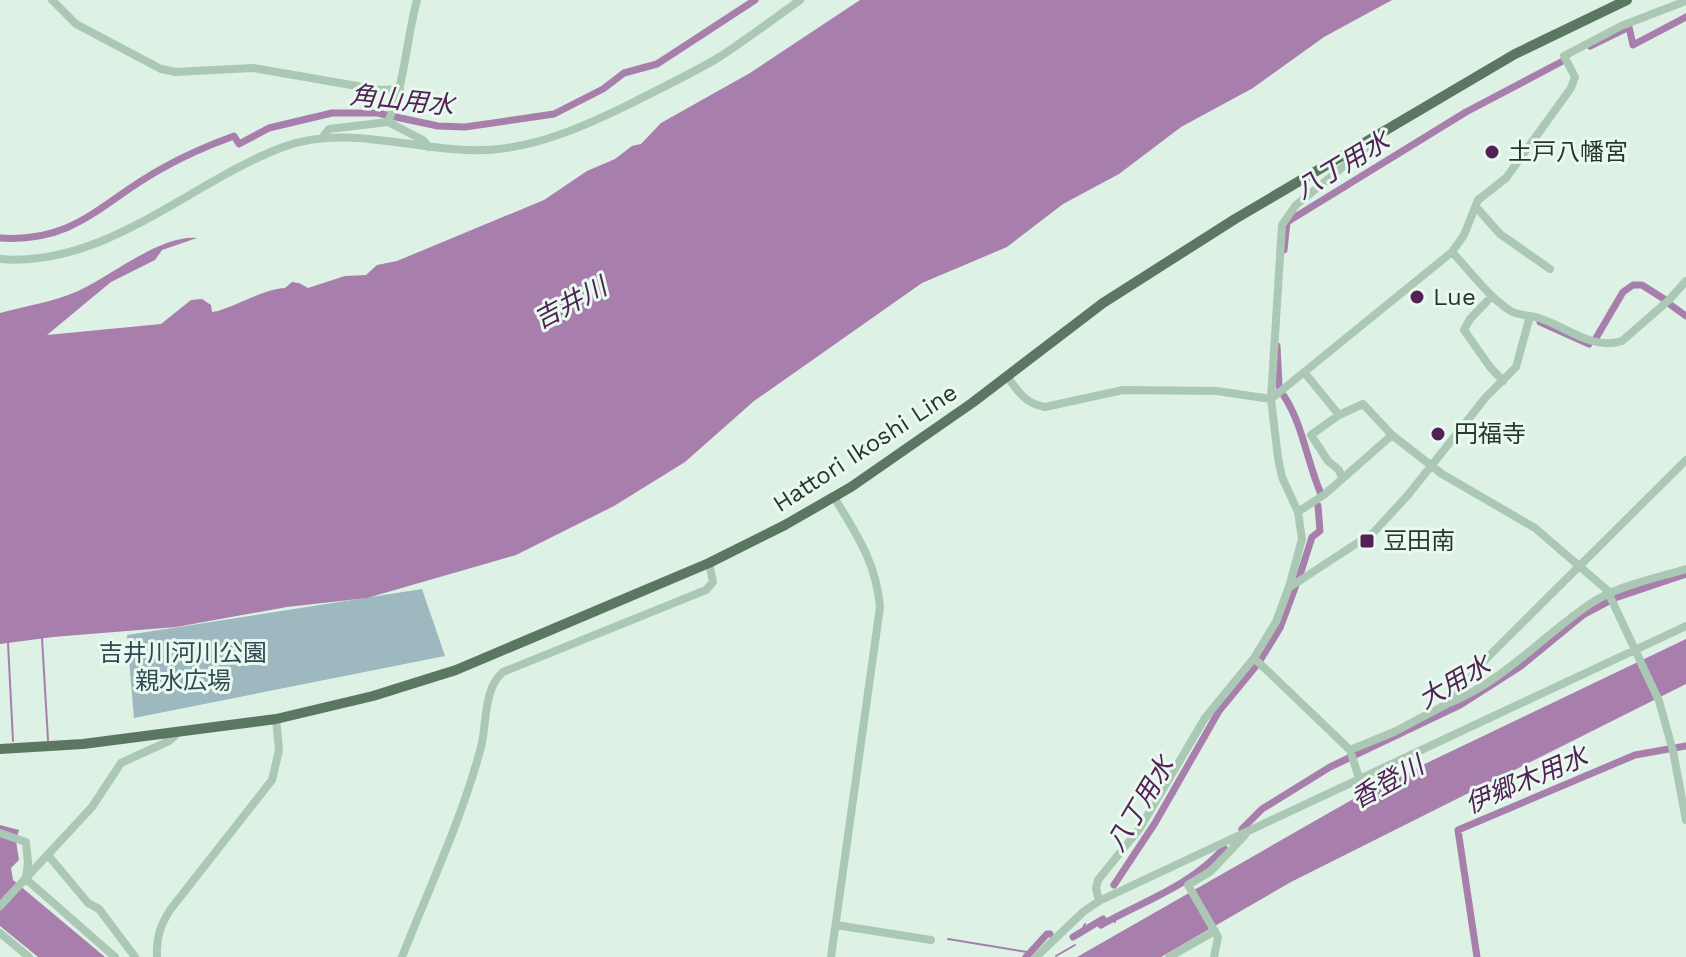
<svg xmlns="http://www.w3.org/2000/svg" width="1686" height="957" font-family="'Work Sans','Noto Sans JP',sans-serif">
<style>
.green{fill:#9eb8bf}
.water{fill:#a87eac}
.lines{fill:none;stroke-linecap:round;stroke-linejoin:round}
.stream{stroke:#a87eac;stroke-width:2}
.canal{stroke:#a87eac;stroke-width:7}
.minor{stroke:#aac8b4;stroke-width:8}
.major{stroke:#5b7761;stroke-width:10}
.poi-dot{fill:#522155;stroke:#e9f9f0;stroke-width:3}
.labels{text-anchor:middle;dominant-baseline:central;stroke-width:6;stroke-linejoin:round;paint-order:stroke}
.poi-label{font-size:24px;fill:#29362b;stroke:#e9f9f0;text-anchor:start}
.street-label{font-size:24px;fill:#29362b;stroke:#e9f9f0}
.park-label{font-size:24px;fill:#2e4a53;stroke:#e9f9f0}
.water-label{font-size:26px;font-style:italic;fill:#522155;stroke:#e9f9f0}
</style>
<rect width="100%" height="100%" fill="#ddf1e5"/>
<path class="green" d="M422,589L445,656L134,718L127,635Z"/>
<path class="water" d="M860,0H1392L1324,37L1253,88L1181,127L1119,174L1063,204L1007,247L922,283L754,401L685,462L614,506L516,555L367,598L287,607L176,627L53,637L0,644V313C25,306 54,302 78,291C111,276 160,235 197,238L162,250L155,260L111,282L47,335L161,324L191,300L202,299L211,305L212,312L218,311C237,305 268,288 285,288L292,282L299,283L308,288L345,276L366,275L377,265L397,261L544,200L587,171L615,159L632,146L641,144L661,123L750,73Z
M1686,639V684L1291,882L1161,957H1077L1362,794Z
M0,825L19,830L16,841L19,860L11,868L13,880L105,957H38L0,926Z"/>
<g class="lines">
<path class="stream" d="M42,638L48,740
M8,643L13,741
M1113,918L1115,922
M1082,930L1085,924
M948,939L1033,953
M1056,956L1075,945"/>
<path class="canal" d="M1590,46L1629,27L1633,45L1686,17
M0,238C75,243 101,202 161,169C184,156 209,145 234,136L239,144L269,128L332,113H377L438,126L465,127L554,114L603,89L624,73L657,64L755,0
M1284,250L1287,222L1466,112L1561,62
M1668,303L1686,316
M1540,322L1589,344
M1596,338L1623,292L1633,285H1642L1664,299
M1277,346L1279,386
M1284,396C1303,425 1307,462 1321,494
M1299,578L1312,537L1320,531L1318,506
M1261,659L1280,628L1296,585
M1242,829L1262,809L1330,767L1460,705L1521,666L1583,615L1615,598L1686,574
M1114,885L1155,823L1219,711L1256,666
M1101,925C1145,900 1189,887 1224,848
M1073,937L1103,919
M1026,957L1047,934H1050
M1477,957L1458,830L1635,755L1686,746"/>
<path class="minor" d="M52,0L76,24L161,69L176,72L253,68L380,90L400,89
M388,122C405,83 406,41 417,0
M322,138L329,129L388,122L423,140L429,147
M1476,207L1500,234L1550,269
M1452,252C1470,271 1487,295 1509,310C1518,316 1529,315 1539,318C1565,326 1593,351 1622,341L1669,300L1686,281
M0,259C106,268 190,182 283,147C352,121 428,157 499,149C545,144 589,124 630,104C660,88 692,74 721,56C748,38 774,19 800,0
M1492,296L1470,319L1464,330L1490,367L1503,381
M1304,372L1339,415
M1007,376C1018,392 1026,404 1045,407L1123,390L1217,391L1271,399L1452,252L1464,235L1478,200L1506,178L1571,88L1575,77L1564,56L1621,26L1686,1
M1342,478L1339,470L1328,461L1311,435L1339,415L1363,404L1392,435
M1298,512L1325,494L1392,435L1442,474L1535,528L1607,590L1659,701L1673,751L1686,820
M1290,587L1374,532L1408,495L1486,397L1516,367L1530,316
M1254,658L1350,750L1359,778
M1449,703C1501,683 1542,637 1587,606C1615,586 1653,579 1686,569
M1350,750L1394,732L1449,703L1486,659L1686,460
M0,833L26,842L28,862L26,879L115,957
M48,855L88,903L99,909L135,957
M1099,901L1096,888L1098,880L1140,828L1205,718L1254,658L1276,622L1289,587L1302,539L1298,512L1282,477L1278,458L1271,399L1282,225L1296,205L1380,137
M0,906L92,807L121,763L169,741L179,732
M836,925L931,940
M0,933L29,957
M157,957C156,938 160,926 170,910L272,780L279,750L276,719
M402,957C429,888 462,819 481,747C487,724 483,689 503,672L706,590L713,582L709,563
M831,957L880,607C876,562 857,535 834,497
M1036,957L1083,912L1099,901L1686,626
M1169,957L1215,931
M1214,957L1218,937L1188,885L1211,871L1245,835"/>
<path class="major" d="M0,749L83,744L276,719L373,696L456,670L709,563L785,525L851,487L972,403L1103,303L1235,219L1515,54L1627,0"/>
</g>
<g class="poi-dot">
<circle cx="1492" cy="152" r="8"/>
<circle cx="1417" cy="297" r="8"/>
<circle cx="1438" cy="434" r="8"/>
<rect x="1359" y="533" width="16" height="16" rx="4"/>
</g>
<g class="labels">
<g class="poi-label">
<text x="1508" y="152">土戸八幡宮</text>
<text x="1433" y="297">Lue</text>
<text x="1454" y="434">円福寺</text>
<text x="1383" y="541">豆田南</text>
</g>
<g class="street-label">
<text transform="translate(865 448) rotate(-33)">Hattori Ikoshi Line</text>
</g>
<g class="park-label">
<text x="183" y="653">吉井川河川公園<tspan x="183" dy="28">親水広場</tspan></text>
</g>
<g class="water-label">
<text transform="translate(402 100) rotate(6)">角山用水</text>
<text transform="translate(1342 165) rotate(-31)">八丁用水</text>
<text transform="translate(570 303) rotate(-28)">吉井川</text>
<text transform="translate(1454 682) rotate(-30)">大用水</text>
<text transform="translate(1526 780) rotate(-23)">伊郷木用水</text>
<text transform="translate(1387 782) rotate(-29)">香登川</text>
<text transform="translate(1140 804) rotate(-59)">八丁用水</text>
</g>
</g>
</svg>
